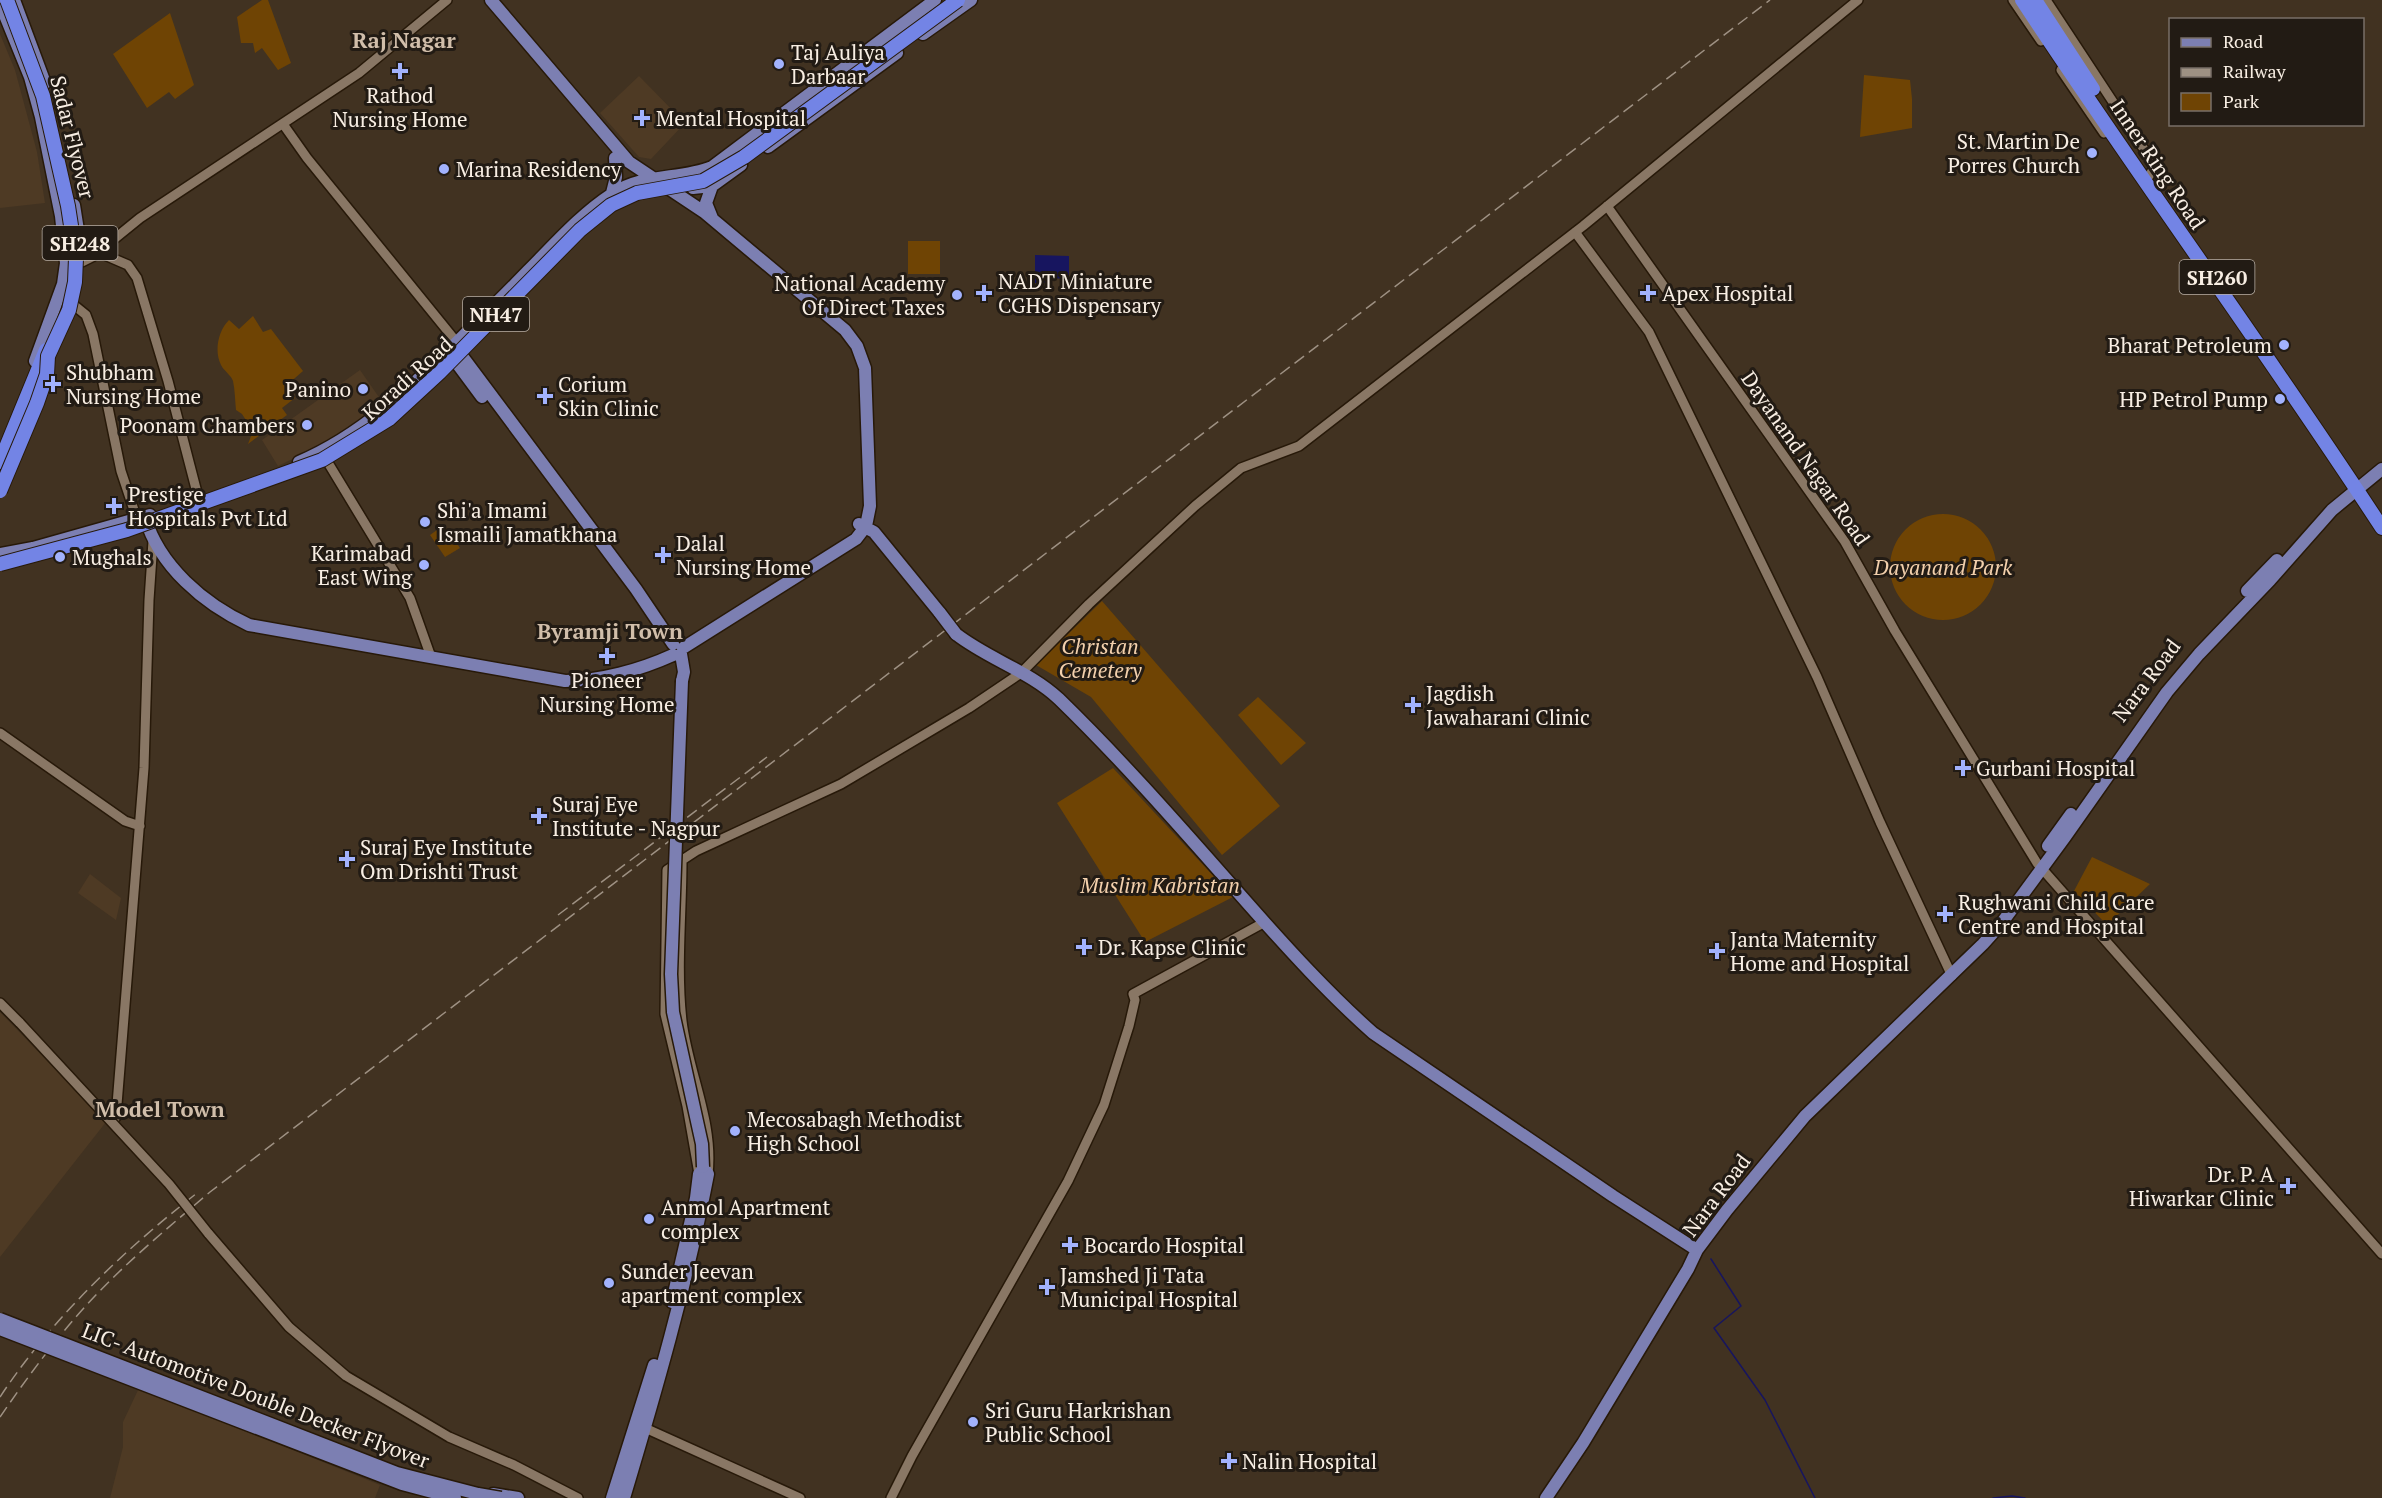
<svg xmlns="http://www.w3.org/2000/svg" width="2382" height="1498" font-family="'PT Serif',serif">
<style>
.built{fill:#4e3a24}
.green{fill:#6f4404}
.water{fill:#17155f}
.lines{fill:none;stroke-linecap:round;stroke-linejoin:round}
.stream{stroke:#17155f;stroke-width:1.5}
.minor-casing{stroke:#271909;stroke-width:12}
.major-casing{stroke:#271909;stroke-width:15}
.highway-casing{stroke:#271909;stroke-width:16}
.minor{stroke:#897765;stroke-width:9}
.major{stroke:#7c7fb2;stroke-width:12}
.highway{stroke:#7384e5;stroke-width:14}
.rail{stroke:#9e9183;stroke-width:1.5;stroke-dasharray:12 6;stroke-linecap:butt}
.minor-bridge-casing{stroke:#271909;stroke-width:12;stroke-linecap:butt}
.major-bridge-casing{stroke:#271909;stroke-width:15;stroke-linecap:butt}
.highway-bridge-casing{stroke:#271909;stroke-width:16;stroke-linecap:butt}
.minor-bridge{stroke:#897765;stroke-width:9}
.major-bridge{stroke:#7c7fb2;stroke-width:12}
.highway-bridge{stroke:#7384e5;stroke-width:14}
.poi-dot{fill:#a2b2fd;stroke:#221b14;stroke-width:2}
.labels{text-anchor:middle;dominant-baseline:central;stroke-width:6;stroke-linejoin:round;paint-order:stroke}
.shield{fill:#221b14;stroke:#b8afa5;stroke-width:1.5}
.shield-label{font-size:20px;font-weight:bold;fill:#f8eee3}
.poi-label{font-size:21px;fill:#f8eee3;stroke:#221b14;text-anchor:start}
.street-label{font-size:21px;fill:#f8eee3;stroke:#221b14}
.park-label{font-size:21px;font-style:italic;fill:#f3d0ac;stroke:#221b14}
.neighbourhood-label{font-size:22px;font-weight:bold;fill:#d1beaa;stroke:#221b14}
</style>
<rect width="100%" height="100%" fill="#413221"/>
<path class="built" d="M0,34L15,70L37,152L45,203L0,208Z
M639,76L685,123L651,159L639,157L600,113Z
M360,370L383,403L340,436L278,466L262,440Z
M90,874L121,898L116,920L78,893Z
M0,1012L106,1122L0,1257Z
M139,1388L380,1485L375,1498H110L123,1447V1422Z"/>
<path class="green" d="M262,0H268L291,63L278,70L262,48L255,53L253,43H241L237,17Z
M170,13L194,85L175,99L169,92L147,108L113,54Z
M1864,75L1910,80L1912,99V128L1860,137Z
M908,241H940V274H908Z
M253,316L263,332L271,329L303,371L287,385L295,398L282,408L287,415L248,444L253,431L242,414L236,410C235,401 235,390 233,381C231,375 224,371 221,365C214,351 218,331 229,320L239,329Z
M1890 567a53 53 0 1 1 106 0a53 53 0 1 1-106 0Z
M444,525L460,548L445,557L430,535Z
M1102,601L1280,806L1222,855L1091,697L1036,665Z
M1258,697L1306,743L1281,765L1238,715Z
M1113,768L1233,897L1145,942L1057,803Z
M2092,857L2150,884L2107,925L2074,891Z"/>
<path class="water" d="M1035,255L1069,256V279L1050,278L1049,283H1035Z"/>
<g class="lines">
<path class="stream" d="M1711,1259L1741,1306L1714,1328L1765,1400L1815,1498
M1993,1498L2012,1496L2025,1498"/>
<g class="minor-casing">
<path id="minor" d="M2013,0L2041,41
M2046,0L2155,166L2149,176
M2061,70L2104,133
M283,124L307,158L459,345
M1607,206L1845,542L1895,631L2037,863L2382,1254
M1575,232L1649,332L1817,677L1880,822L1952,976
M98,252L128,265L137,278L168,381L201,508
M75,262H82L92,257L140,218L359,73L447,0
M75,306L86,315L93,334L121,471L138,522
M327,461L410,598L431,657
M0,733L125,821L140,826
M682,860C682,913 676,968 682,1021C688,1072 714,1122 708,1174
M0,1003L20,1023
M116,1117L144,768L149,600L153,541
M699,1174L687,1106L665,1014L667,870L696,851L841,784L969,708L1021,673L1089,604L1195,506L1241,468L1299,446L1583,226L1858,0
M208,1233L289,1327L346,1376L449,1437L514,1465L578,1498
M640,1428H645L800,1498
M891,1498L912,1456L1068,1181L1104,1105L1129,1026L1135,1000L1133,994L1265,922"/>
</g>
<g class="major-casing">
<path id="major" d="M14,0L45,83
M491,0L629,162L704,212L845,330L857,346L865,368L870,506L866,526L856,539L683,648
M0,3L30,77L41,117L61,216L66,263L63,284L35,361
M923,34L971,0
M768,147L897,53
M712,186L706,203L712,218
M693,188L712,186L741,165
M612,193L616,177L615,158
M74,205L82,256
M462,356L636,589L673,644
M456,362L482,397
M299,462C362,435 409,389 457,342C481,318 505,295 528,271C555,244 580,215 612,194C642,173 680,180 712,167L935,0
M145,517C159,566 204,604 249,625L565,681C600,681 640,670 673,655
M859,524L874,532L940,613
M0,554L33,548L150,515
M2247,591L2277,560
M956,634C988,659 1029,671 1059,699C1126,764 1188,836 1250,906C1289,950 1329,994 1373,1033L1613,1196L1697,1250
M681,654L684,672L682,681
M2048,846L2071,814
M672,1302L696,1198L699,1174L703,1170
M493,1494L518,1498
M612,1498L654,1365
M624,1498C656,1391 687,1284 708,1174L703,1167
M1546,1498L1583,1443L1688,1269L1697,1250L1727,1210L1805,1116L1983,944L2001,924L2065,837L2167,692L2199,654L2270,580L2332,510L2382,469"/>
</g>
<g class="highway-casing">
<path id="highway" d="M2022,0C2139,178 2266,350 2382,528
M2035,0L2093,89
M0,462L46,350"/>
</g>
<use href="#minor" class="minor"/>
<use href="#major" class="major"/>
<use href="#highway" class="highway"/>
<path class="rail" d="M558,915L767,757
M0,1322L368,1466L484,1498
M0,1397C53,1317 122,1252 197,1193
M0,1417C29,1375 59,1334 94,1297C130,1259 170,1226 210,1192L1770,0"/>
<g class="minor-bridge-casing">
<path id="minor-bridge" d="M20,1023L169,1184L208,1233"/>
</g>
<g class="major-bridge-casing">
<path id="major-bridge" d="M940,613L956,634
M682,681L671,974L673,1012L702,1144L703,1167
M0,1319L397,1473L478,1494L501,1498
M0,1329L402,1484L455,1498"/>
</g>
<g class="highway-bridge-casing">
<path id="highway-bridge" d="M0,491L37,403L47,374L48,356L69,310L75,282L76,258L68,206L43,96L7,0
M0,564L127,530L322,460L389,419L440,372L580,230L611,205L637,193L703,181L744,157L958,0"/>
</g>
<use href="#minor-bridge" class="minor-bridge"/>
<use href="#major-bridge" class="major-bridge"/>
<use href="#highway-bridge" class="highway-bridge"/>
</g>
<g class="poi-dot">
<circle cx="779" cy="64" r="6"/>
<path d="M397 62h6v6h6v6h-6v6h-6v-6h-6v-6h6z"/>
<path d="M639 109h6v6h6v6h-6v6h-6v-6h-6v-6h6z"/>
<circle cx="2092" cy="153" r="6"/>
<circle cx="444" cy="169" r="6"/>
<path d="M981 284h6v6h6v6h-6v6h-6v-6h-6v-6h6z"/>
<path d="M1645 284h6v6h6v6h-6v6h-6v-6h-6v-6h6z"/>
<circle cx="957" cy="295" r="6"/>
<circle cx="2284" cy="345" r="6"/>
<path d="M50 375h6v6h6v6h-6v6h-6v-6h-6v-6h6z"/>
<circle cx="363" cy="389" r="6"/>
<path d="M542 387h6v6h6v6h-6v6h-6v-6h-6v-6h6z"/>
<circle cx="2280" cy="399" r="6"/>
<circle cx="307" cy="425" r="6"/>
<path d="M111 497h6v6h6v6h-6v6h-6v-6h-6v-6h6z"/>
<circle cx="425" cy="522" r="6"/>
<path d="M660 546h6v6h6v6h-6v6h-6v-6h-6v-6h6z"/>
<circle cx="60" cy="557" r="6"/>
<circle cx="424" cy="565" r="6"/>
<path d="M604 647h6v6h6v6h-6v6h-6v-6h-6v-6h6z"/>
<path d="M1410 696h6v6h6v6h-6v6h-6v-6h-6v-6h6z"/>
<path d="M1960 759h6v6h6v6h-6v6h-6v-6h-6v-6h6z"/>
<path d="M536 807h6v6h6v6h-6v6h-6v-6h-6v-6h6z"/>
<path d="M344 850h6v6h6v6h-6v6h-6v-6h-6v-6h6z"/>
<path d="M1942 905h6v6h6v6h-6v6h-6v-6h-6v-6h6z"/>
<path d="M1081 938h6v6h6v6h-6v6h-6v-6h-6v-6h6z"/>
<path d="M1714 942h6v6h6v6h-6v6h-6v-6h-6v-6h6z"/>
<circle cx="735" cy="1131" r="6"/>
<path d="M2285 1177h6v6h6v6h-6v6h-6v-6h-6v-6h6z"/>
<circle cx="649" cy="1219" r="6"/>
<path d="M1067 1236h6v6h6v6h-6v6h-6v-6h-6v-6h6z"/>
<circle cx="609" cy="1283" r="6"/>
<path d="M1044 1278h6v6h6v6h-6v6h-6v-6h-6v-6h6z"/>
<circle cx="973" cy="1422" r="6"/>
<path d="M1226 1452h6v6h6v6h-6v6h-6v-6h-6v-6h6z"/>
</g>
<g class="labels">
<g class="shield">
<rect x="42.5" y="226" width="75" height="34" rx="4.5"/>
<rect x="2179.5" y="260" width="75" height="34" rx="4.5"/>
<rect x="463" y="297" width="66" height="34" rx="4.5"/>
</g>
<g class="shield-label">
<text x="80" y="243">SH248</text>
<text x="2217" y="277">SH260</text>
<text x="496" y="314">NH47</text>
</g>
<g class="poi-label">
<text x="791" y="52">Taj Auliya<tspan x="791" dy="24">Darbaar</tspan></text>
<text x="400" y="95" text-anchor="middle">Rathod<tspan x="400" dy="24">Nursing Home</tspan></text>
<text x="656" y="118">Mental Hospital</text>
<text x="2080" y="141" text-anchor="end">St. Martin De<tspan x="2080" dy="24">Porres Church</tspan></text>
<text x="456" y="169">Marina Residency</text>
<text x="998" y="281">NADT Miniature<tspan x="998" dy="24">CGHS Dispensary</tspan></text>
<text x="945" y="283" text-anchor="end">National Academy<tspan x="945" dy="24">Of Direct Taxes</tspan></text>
<text x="1662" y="293">Apex Hospital</text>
<text x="2272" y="345" text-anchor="end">Bharat Petroleum</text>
<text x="66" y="372">Shubham<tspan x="66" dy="24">Nursing Home</tspan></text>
<text x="558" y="384">Corium<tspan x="558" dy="24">Skin Clinic</tspan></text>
<text x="351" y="389" text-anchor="end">Panino</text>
<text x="2268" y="399" text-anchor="end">HP Petrol Pump</text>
<text x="295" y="425" text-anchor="end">Poonam Chambers</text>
<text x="128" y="494">Prestige<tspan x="128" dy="24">Hospitals Pvt Ltd</tspan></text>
<text x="437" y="510">Shi'a Imami<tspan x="437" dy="24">Ismaili Jamatkhana</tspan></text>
<text x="676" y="543">Dalal<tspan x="676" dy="24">Nursing Home</tspan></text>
<text x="412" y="553" text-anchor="end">Karimabad<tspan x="412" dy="24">East Wing</tspan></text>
<text x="72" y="557">Mughals</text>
<text x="607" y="680" text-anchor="middle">Pioneer<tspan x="607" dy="24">Nursing Home</tspan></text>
<text x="1426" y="693">Jagdish<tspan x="1426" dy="24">Jawaharani Clinic</tspan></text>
<text x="1976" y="768">Gurbani Hospital</text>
<text x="552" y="804">Suraj Eye<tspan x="552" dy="24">Institute - Nagpur</tspan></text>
<text x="360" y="847">Suraj Eye Institute<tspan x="360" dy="24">Om Drishti Trust</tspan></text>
<text x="1958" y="902">Rughwani Child Care<tspan x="1958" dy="24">Centre and Hospital</tspan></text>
<text x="1730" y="939">Janta Maternity<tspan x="1730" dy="24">Home and Hospital</tspan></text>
<text x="1098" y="947">Dr. Kapse Clinic</text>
<text x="747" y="1119">Mecosabagh Methodist<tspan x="747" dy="24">High School</tspan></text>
<text x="2274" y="1174" text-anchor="end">Dr. P. A<tspan x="2274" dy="24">Hiwarkar Clinic</tspan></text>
<text x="661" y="1207">Anmol Apartment<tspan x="661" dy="24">complex</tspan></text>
<text x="1084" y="1245">Bocardo Hospital</text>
<text x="621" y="1271">Sunder Jeevan<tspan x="621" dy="24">apartment complex</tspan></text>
<text x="1060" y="1275">Jamshed Ji Tata<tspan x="1060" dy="24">Municipal Hospital</tspan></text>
<text x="985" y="1410">Sri Guru Harkrishan<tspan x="985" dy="24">Public School</tspan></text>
<text x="1242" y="1461">Nalin Hospital</text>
</g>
<g class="street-label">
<text transform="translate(73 137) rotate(76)">Sadar Flyover</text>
<text transform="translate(2158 164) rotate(56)">Inner Ring Road</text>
<text transform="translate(407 378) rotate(-42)">Koradi Road</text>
<text transform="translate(1806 458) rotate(55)">Dayanand Nagar Road</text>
<text transform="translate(2146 680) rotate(-53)">Nara Road</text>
<text transform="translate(1716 1195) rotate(-53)">Nara Road</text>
<text transform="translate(256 1395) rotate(21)">LIC- Automotive Double Decker Flyover</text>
</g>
<g class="park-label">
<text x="1943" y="567">Dayanand Park</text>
<text x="1100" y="646">Christan<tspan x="1100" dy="24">Cemetery</tspan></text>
<text x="1160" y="885">Muslim Kabristan</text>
</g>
<g class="neighbourhood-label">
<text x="404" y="39">Raj Nagar</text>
<text x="610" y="630">Byramji Town</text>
<text x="160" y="1108">Model Town</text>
</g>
</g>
<rect x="2169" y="18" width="195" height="108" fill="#221b14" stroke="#786f67" stroke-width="1.5"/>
<rect x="2181" y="38" width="30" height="9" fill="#7c7fb2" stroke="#786f67" stroke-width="1.5"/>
<text x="2223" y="48" font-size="18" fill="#f8eee3">Road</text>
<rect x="2181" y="68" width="30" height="9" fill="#9e9183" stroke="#786f67" stroke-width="1.5"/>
<text x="2223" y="78" font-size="18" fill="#f8eee3">Railway</text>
<rect x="2181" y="93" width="30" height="18" fill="#6f4404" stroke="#786f67" stroke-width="1.5"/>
<text x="2223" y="108" font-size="18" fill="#f8eee3">Park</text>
</svg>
